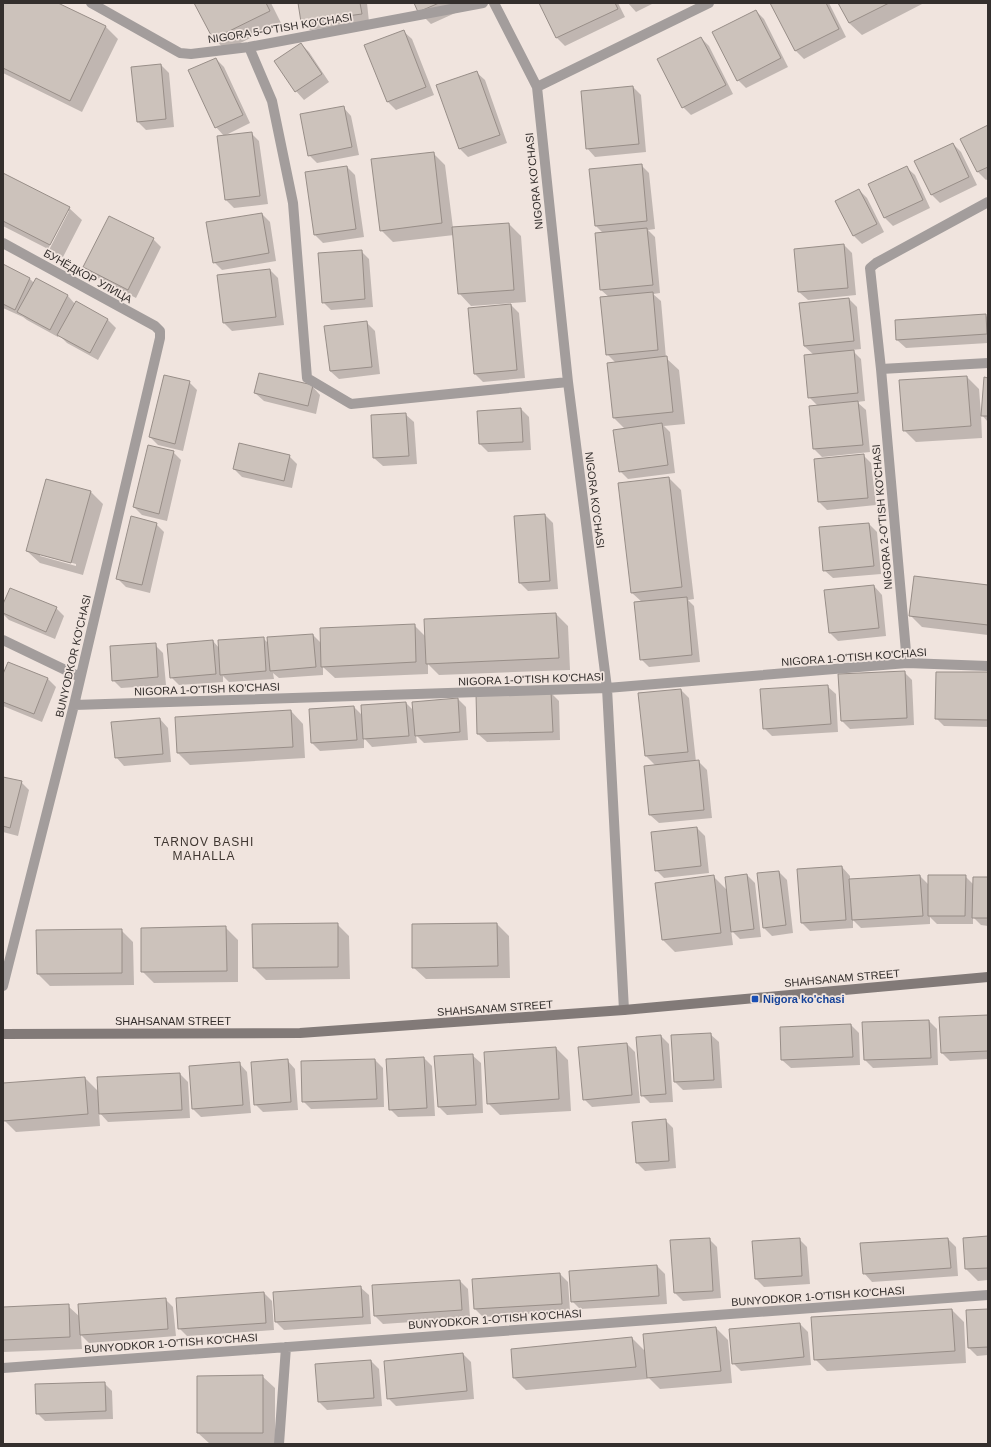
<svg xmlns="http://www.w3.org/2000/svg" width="991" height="1447" font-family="Arial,sans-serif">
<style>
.shadow{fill:#0003;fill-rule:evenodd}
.building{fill:#ccc2bb;stroke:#988e88}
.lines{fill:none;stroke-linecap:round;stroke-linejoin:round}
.street{stroke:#a39d9c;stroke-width:10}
.secondary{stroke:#827a78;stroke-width:10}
.transit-dot{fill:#1a4fb4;stroke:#f0e4de;stroke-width:1.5}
.labels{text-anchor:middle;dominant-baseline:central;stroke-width:3.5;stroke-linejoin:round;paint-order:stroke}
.street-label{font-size:11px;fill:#342f2d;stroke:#f0e4de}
.transit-label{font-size:11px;font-weight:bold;fill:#164399;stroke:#f0e4de;text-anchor:start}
.neighbourhood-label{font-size:12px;letter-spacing:1px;fill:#3f3631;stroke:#f0e4de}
</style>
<rect width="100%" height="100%" fill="#f0e4de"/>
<path class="shadow" d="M3,3H55L106,27L118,39L82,112L3,73Z
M196,3H271L281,23L226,50L213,38Z
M299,3H367L369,22L310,30L302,22Z
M415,3H474L475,4L431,24L419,12Z
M541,3H618L625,17L565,46L557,38Z
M628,3H654L636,12Z
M772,3H829L846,37L804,59L795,50Z
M839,3H924L862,35L849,23Z
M756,11L764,19L788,67L746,88L738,80Z
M403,31L412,39L434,95L396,110L388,102L365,46Z
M701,38L709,46L733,94L691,115L683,107Z
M301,44L309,52L329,82L304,100L296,91Z
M216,59L224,67L250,123L224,136L216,127Z
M161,65L169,73L174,127L146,130L138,122Z
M476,72L485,80L507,143L468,157L460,149L438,85Z
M633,87L641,95L646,152L595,157L587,148Z
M343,107L351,116L359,155L317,163L309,155Z
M988,126V179L986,180L978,172L962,139Z
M251,133L259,141L268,204L234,208L226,200Z
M953,144L961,152L977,185L940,203L932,195L915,162Z
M433,153L445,165L453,228L509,224L521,236L526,302L471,306L459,293L454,235L393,242L381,230Z
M641,165L649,173L655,229L648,230L655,237L660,293L653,294L661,301L666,358L679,370L685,424L664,426L670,432L675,473L628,479L620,471L625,429L614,418L616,363L607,354L609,297L601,290L603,233L596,226Z
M347,167L355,175L364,237L323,243L315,235Z
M906,167L915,175L930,208L893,226L885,218L869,185Z
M3,174L69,208L82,220L63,257L49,250L69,211H67L48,249L3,226Z
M859,190L867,198L884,232L862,244L854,236L836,202Z
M262,214L270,222L276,261L222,270L214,262Z
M153,239L161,247L136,298L92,275L84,267Z
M844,245L852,253L856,295L808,300L799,292Z
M361,251L369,259L373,307L331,310L323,302Z
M3,265L30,279L34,283L37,279L68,296L75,304L76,303L108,320L116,328L98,360L67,343L59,335L58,337L27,320L23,317L3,308Z
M270,270L278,278L284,325L232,331L224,323Z
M849,299L857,307L861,349L852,350L861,359L865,401L857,402L866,410L870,452L822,457L814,449L818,406L809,397L814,355L804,346Z
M511,305L519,313L525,378L483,382L475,374Z
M985,315L988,318V343L906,348L897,340Z
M367,323L375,331L380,374L339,379L330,371Z
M967,377L979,389L981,414H982L988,379V422L981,414L982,438L916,442L904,430Z
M189,382L197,390L183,451L158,445L150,437Z
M312,386L320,395L316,414L264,401L255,393Z
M521,409L529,417L531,450L488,452L480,444Z
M405,414L414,422L417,464L383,466L374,458L372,416Z
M173,452L181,460L167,521L142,515L134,507Z
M863,455L871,463L876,505L827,510L819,502Z
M289,456L297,464L292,488L242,477L234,469Z
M669,478L681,490L694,599L688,600L694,606L700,662L649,667L641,659L642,602L632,593Z
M91,492L103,504L83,575L40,563L27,551ZM40,554L76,564V566L40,556Z
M545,515L553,523L558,589L528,591L520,583Z
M156,524L164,532L150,593L126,587L117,578Z
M869,524L877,532L881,574L833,578L824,570Z
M874,586L882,595L886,636L838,641L830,633L825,591Z
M988,586V635L922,627L910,615Z
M3,607L56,608L64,616L55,639L9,620L3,614Z
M556,614L568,626L570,670L439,675L428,664V674L335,678L323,667V675L279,678L273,673L274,679L229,682L223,676V682L179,685L171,677L213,641L219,648L263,638L269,644L313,635L321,643L414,625L426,637Z
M155,645L163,653L166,685L121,688L113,680Z
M904,672L912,680L914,725L850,729L842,721Z
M988,673V727L944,726L936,718Z
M3,677L48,679L56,687L42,722L3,706Z
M827,686L836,694L838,732L772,736L764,728Z
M681,690L689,698L696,762H699L707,770L712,818L659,823L650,815L646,767L656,766L646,756L639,693Z
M551,693L559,701L560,740L487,742L478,734Z
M458,699L466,707L468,740L424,743L416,735L417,743L372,747L364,738V748L320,751L312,743L354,707L363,716L362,706L406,703L414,711Z
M291,711L303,724L305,758L190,765L178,753Z
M160,719L168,728L171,762L124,766L116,757Z
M3,778L21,782L29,790L18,836L3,832Z
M697,828L705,836L709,873L664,878L656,870Z
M842,867L850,876V880L920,876L929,885L965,876L974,885L988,878V926L981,925L973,917V924H937L930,917V924L861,928L853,920V928L810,931L802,923Z
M779,872L787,880L793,933L772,936L764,928Z
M747,875L755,883L761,937L740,939L731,930L733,945L675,952L663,940L656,883L713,876L727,890Z
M337,924L349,936L350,979L266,980L254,968Z
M497,924L509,936L510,978L426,979L413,967Z
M225,927L238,940V982L154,983L142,971Z
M121,930L133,942L134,985L50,986L38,974Z
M988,1016V1059L950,1061L942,1053Z
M929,1021L937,1029L938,1065L873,1068L865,1060Z
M851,1025L859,1033L860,1065L791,1068L782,1060Z
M710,1034L719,1042L722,1088L683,1090L675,1082Z
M661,1036L669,1044L673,1102L650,1103L642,1095Z
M627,1044L635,1052L640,1103L592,1107L584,1099Z
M556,1048L568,1060L571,1111L500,1115L488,1103L485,1053Z
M472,1055L481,1063L483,1113L447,1115L439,1107Z
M424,1058L432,1066L435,1116L398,1117L390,1109Z
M287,1060L295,1069L298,1110L263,1112L255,1104Z
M375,1060L383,1068L384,1107L311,1109L303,1101Z
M239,1063L247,1072L251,1113L201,1117L193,1109Z
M180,1074L188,1082L190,1118L108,1122L99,1112L100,1126L16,1132L4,1120L3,1084L85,1078L99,1092Z
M665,1120L673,1128L676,1168L645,1171L637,1163Z
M988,1237V1280L978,1281L966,1269L964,1238Z
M709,1239L717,1247L721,1298L683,1301L675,1293Z
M799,1239L807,1247L810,1284L764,1287L756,1279L753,1242Z
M948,1239L956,1247L958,1276L872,1282L864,1273Z
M657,1266L665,1274L667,1304L580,1309L572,1301Z
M560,1274L568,1282L570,1311L483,1317L475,1309L473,1280Z
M460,1281L468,1289L470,1318L383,1324L375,1316Z
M360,1287L369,1295L371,1324L284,1330L276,1322Z
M264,1293L272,1301L274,1330L187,1336L179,1328Z
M165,1299L173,1307L176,1336L89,1343L81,1335L82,1349L3,1352V1308L68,1306L80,1317Z
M952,1310L964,1322L966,1363L827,1371L815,1359Z
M988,1310V1355L977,1356L969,1348Z
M800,1324L808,1332L811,1365L741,1371L733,1363Z
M716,1328L728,1340L732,1383L660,1389L647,1376V1379L526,1390L514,1378L632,1338L646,1352Z
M463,1354L471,1362L474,1399L396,1406L388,1398Z
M371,1361L379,1369L382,1406L327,1410L319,1402Z
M262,1376L275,1388V1444H210L198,1433Z
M104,1383L112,1391L113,1419L45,1421L37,1413Z"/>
<path class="building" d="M3,3H58L106,26L70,101L3,68Z
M194,3H266L270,11L213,39Z
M298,3H360L362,14L301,22Z
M414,3H439L418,12Z
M539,3H615L618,9L556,38Z
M770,3H826L839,29L795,51Z
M838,3H889L849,23Z
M756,10L781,58L737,81L712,32Z
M404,30L426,87L387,102L364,45Z
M701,37L726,85L682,108L657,59Z
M301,43L322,74L295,92L274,61Z
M216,58L243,115L215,128L188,70Z
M161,64L166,119L137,122L131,67Z
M477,71L500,135L459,149L436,85Z
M633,86L639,144L586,149L581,91Z
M344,106L352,147L308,156L300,114Z
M988,125V167L977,172L960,139Z
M252,132L260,196L225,200L217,136Z
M953,143L969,177L931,195L914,161Z
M434,152L442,223L380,231L371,159Z
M642,164L647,221L595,226L589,169Z
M347,166L356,229L314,235L305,172Z
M907,166L923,200L884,218L868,184Z
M3,173L70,207L50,245L3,221Z
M859,189L877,224L853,236L835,201Z
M262,213L269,253L213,263L206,222Z
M109,216L154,238L128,290L83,267Z
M509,223L514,290L458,294L452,227Z
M647,228L653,285L600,290L595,233Z
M844,244L848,288L798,292L794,249Z
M362,250L365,299L322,303L318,253Z
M3,264L30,278L15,310L3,304Z
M270,269L276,317L223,323L217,275Z
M36,278L68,295L50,330L17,312Z
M653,292L658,350L606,355L600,297Z
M849,298L854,341L804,346L799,303Z
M76,301L108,319L90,353L57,335Z
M511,304L517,370L474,374L468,308Z
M986,314L987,334L896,340L895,320Z
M367,321L372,367L330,371L324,326Z
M854,350L858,393L808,398L804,355Z
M667,356L673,412L613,418L607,363Z
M259,373L313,385L308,406L254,393Z
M164,375L190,381L175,444L149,437Z
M967,376L971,426L903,431L899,380Z
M984,377L988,378V416H981Z
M858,401L863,445L813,449L809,406Z
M521,408L523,442L479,444L477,411Z
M406,413L409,456L373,458L371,415Z
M662,423L668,465L619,472L613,430Z
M239,443L290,455L284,481L233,469Z
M148,445L174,451L159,514L133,507Z
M864,454L868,498L818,502L814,459Z
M669,477L682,587L631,593L618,483Z
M46,479L91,491L71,563L26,551Z
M545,514L550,581L519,583L514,516Z
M131,516L157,523L142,585L116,579Z
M869,523L874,566L823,571L819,527Z
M914,576L988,585V625L909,616Z
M874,585L879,628L829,633L824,590Z
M10,588L57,607L46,632L3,613V604Z
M687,597L692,655L640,660L634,602Z
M556,613L559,658L426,664L424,619Z
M415,624L416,662L321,667L320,628Z
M313,634L316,667L270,671L267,637Z
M264,637L266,671L220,675L218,640Z
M213,640L216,674L170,678L167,644Z
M156,643L158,677L112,681L110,646Z
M8,662L48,678L34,714L3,702V674Z
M905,671L907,718L841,721L838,674Z
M936,672H988V720L935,719Z
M828,685L831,724L763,729L760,689Z
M681,689L688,752L645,756L638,693Z
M551,692L553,732L477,734L476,694Z
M458,698L460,732L415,736L412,702Z
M406,702L409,736L363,739L361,705Z
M354,706L357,740L311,743L309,709Z
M291,710L293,747L177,753L175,717Z
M160,718L163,754L115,758L111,722Z
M699,760L704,810L649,815L644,766Z
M3,777L22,781L10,828L3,826Z
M697,827L701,866L655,871L651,832Z
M842,866L846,920L801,923L797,869Z
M779,871L786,925L763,928L757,873Z
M747,874L754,929L731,932L725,877Z
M714,875L721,933L662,940L655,883Z
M920,875L923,916L852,920L849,879Z
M928,875H966L965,916H928Z
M973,877H988V918H972Z
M338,923V967L253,968L252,924Z
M497,923L498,966L412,968V924Z
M226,926L227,971L141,972V928Z
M122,929V973L37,974L36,930Z
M988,1015V1051L941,1053L939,1017Z
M929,1020L931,1058L864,1060L862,1022Z
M851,1024L853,1057L781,1060L780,1027Z
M711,1033L714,1080L674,1082L671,1035Z
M661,1035L666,1094L641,1096L636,1037Z
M627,1043L632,1095L583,1100L578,1047Z
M556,1047L559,1099L487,1104L484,1052Z
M473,1054L476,1105L438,1107L434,1056Z
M424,1057L427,1108L389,1110L386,1059Z
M288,1059L291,1102L254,1105L251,1062Z
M375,1059L377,1099L302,1102L301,1061Z
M240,1062L243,1105L192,1109L189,1066Z
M180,1073L182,1110L99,1114L97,1077Z
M85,1077L88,1114L3,1121V1083Z
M666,1119L669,1161L636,1163L632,1122Z
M988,1236V1268L965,1269L963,1238Z
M710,1238L713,1291L674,1293L670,1240Z
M800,1238L802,1276L755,1279L752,1241Z
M948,1238L951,1268L863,1274L860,1243Z
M657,1265L659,1296L571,1302L569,1271Z
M560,1273L562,1304L474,1309L472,1279Z
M460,1280L462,1310L374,1316L372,1285Z
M361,1286L363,1317L275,1322L273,1292Z
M264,1292L266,1323L178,1329L176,1298Z
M166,1298L168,1329L80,1335L78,1304Z
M69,1304L70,1337L3,1340V1307Z
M952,1309L955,1351L814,1360L811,1317Z
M988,1309V1347L968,1348L966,1310Z
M800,1323L804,1357L732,1364L729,1329Z
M716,1327L721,1371L647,1378L643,1334Z
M632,1337L636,1367L513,1378L511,1349Z
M463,1353L467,1391L387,1399L384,1361Z
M371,1360L374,1398L318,1402L315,1364Z
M263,1375V1433H197V1376Z
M105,1382L106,1411L36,1414L35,1384Z"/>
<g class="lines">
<path class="street" d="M91,3L180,53L191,54L249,47L483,3
M494,3L537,87L568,382L607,688L624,1010
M249,47L272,101L293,203L307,378L351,404L568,382
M537,87L709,3
M3,243L155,326L160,331V338L74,705L3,986
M881,369L988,363
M3,640L80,677
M907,663L881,369L870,268L876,263L988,202
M74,705L607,688L907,663L988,666
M3,1368L988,1295
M279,1444L286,1347"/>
<path class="secondary" d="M3,1034L300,1033L624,1010L988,977"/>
</g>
<rect class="transit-dot" x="751" y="995" width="8" height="8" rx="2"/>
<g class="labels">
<g class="street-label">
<text transform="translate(280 28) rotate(-9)">NIGORA 5-O'TISH KO'CHASI</text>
<text transform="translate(534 181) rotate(-96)">NIGORA KO'CHASI</text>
<text transform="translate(88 276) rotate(29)">БУНЁДКОР УЛИЦА</text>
<text transform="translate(595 500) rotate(83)">NIGORA KO'CHASI</text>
<text transform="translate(882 517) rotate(-95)">NIGORA 2-O'TISH KO'CHASI</text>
<text transform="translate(73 656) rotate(-77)">BUNYODKOR KO'CHASI</text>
<text transform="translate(854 657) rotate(-4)">NIGORA 1-O'TISH KO'CHASI</text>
<text transform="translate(531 679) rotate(-2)">NIGORA 1-O'TISH KO'CHASI</text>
<text transform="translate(207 689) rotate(-2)">NIGORA 1-O'TISH KO'CHASI</text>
<text transform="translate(842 978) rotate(-5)">SHAHSANAM STREET</text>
<text transform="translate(495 1008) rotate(-4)">SHAHSANAM STREET</text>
<text x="173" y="1021">SHAHSANAM STREET</text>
<text transform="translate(818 1296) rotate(-4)">BUNYODKOR 1-O'TISH KO'CHASI</text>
<text transform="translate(495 1319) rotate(-4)">BUNYODKOR 1-O'TISH KO'CHASI</text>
<text transform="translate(171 1343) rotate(-4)">BUNYODKOR 1-O'TISH KO'CHASI</text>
</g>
<g class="transit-label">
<text x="763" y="999">Nigora ko'chasi</text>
</g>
<g class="neighbourhood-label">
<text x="204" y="842">TARNOV BASHI<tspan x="204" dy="14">MAHALLA</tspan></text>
</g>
</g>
<rect width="991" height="1447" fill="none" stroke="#342f2d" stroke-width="8"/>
</svg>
